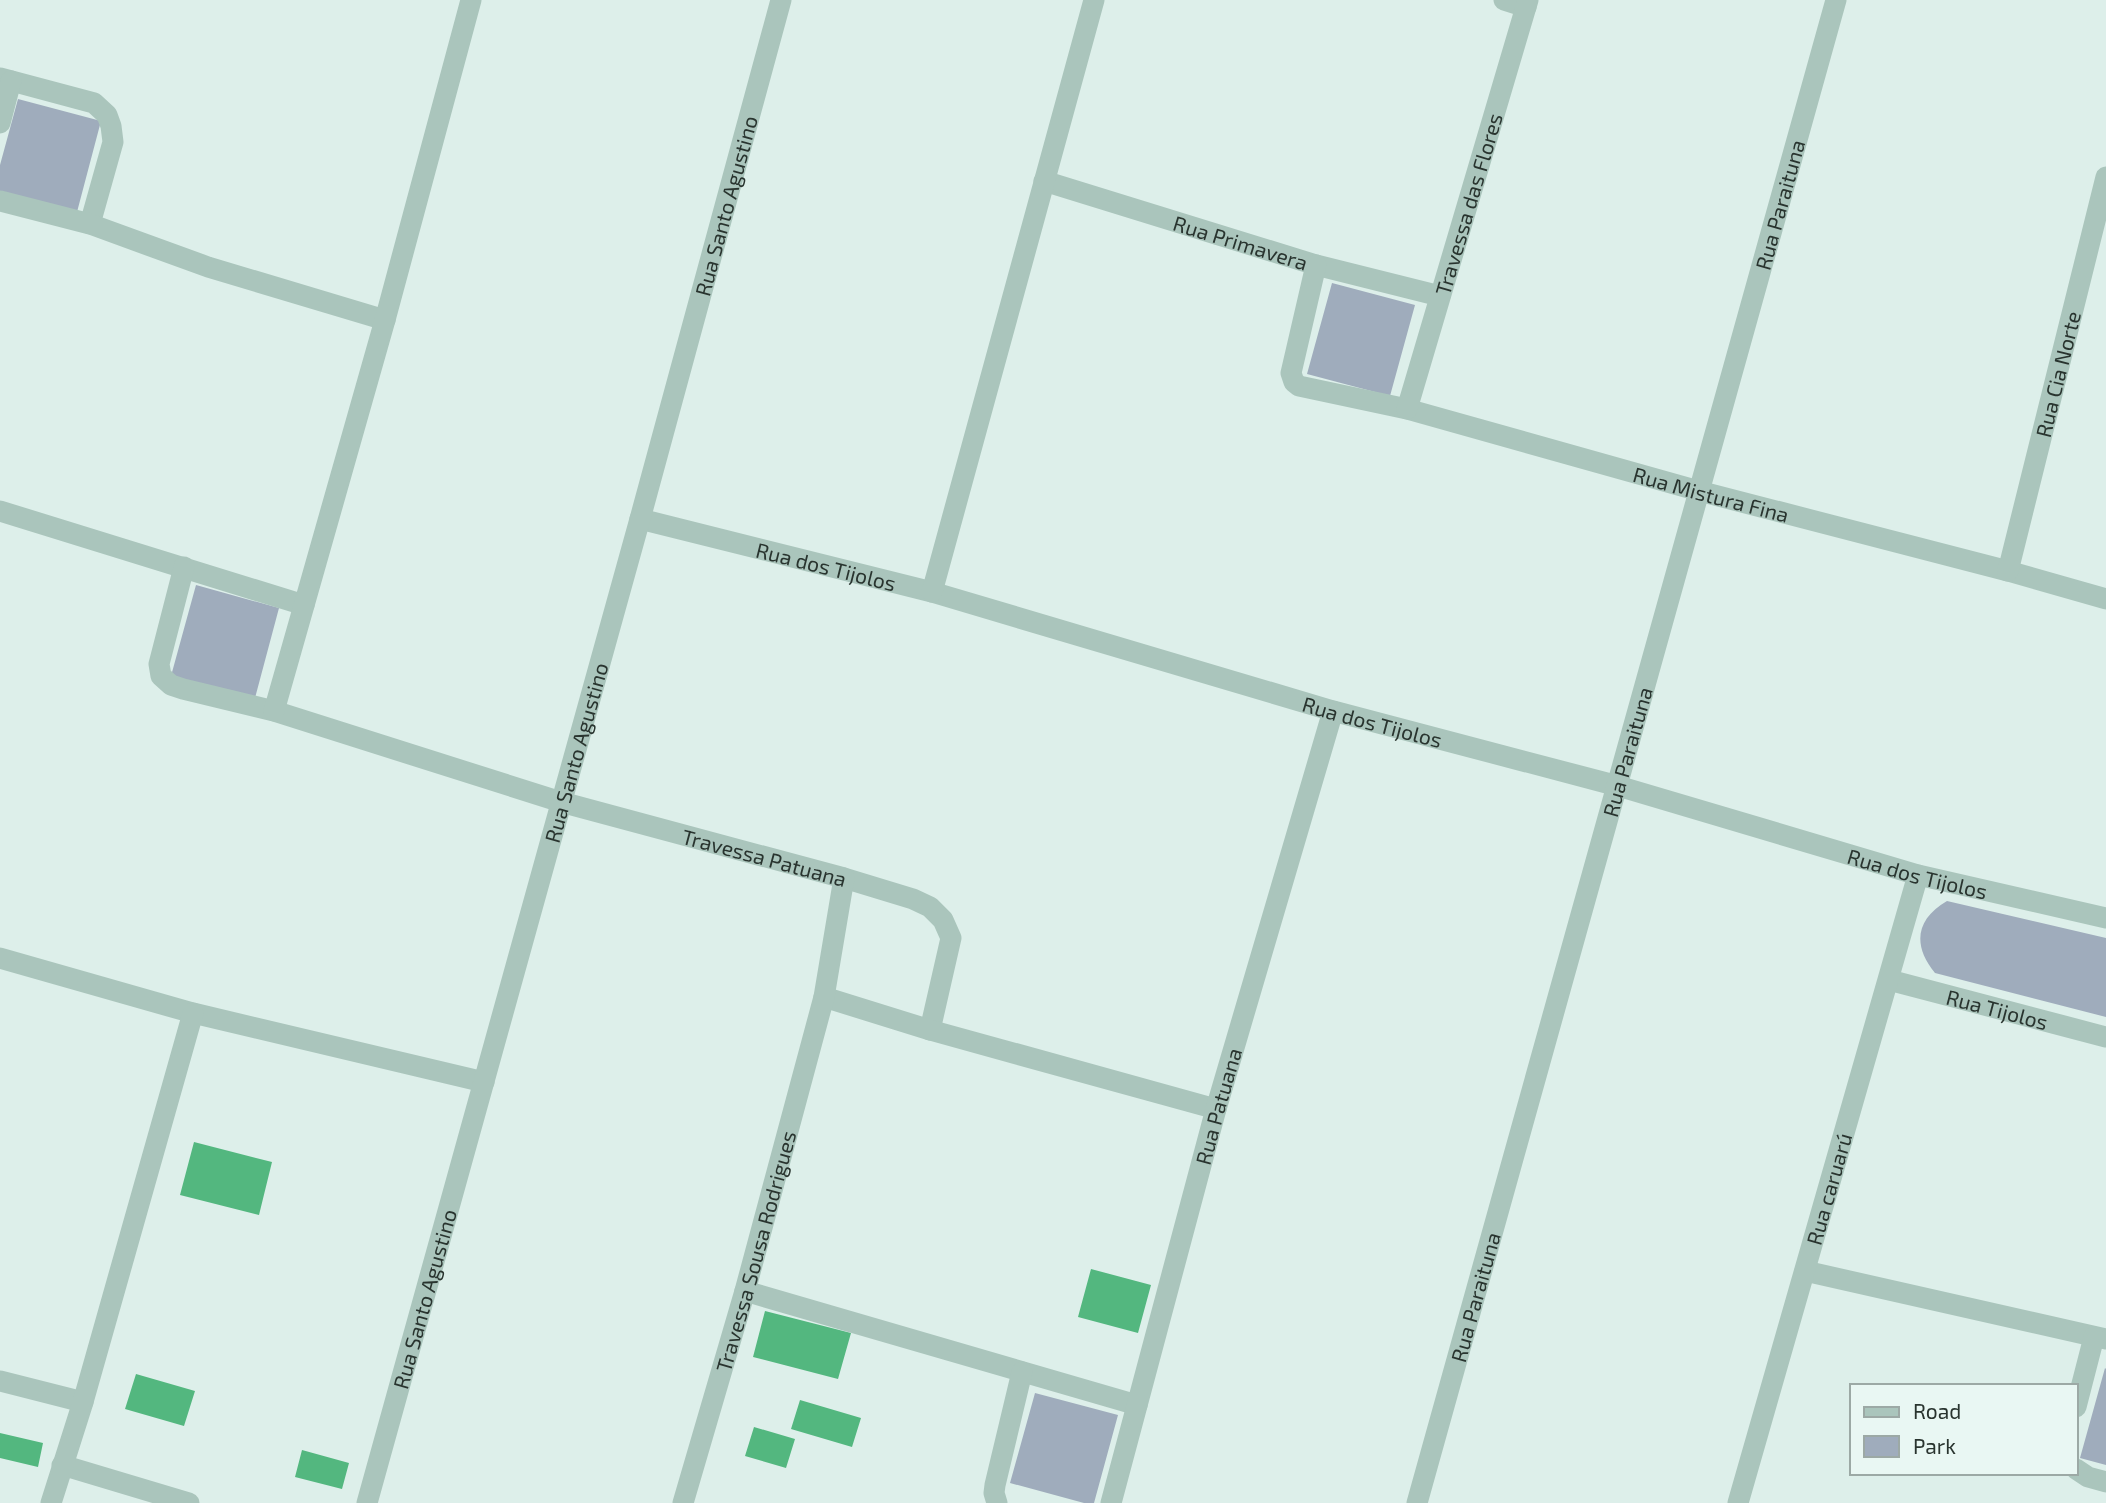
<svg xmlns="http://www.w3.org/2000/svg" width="2106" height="1503" font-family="'Exo 2',sans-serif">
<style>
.green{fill:#9facbc}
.building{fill:#53b77f}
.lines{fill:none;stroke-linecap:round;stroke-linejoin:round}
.minor{stroke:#aac5bc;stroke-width:21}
.labels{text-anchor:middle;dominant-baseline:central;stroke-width:5;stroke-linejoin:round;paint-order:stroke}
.street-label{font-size:21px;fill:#29342f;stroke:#e9f7f3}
</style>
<rect width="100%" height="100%" fill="#ddefea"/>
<path class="green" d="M18,99L101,121L77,212L0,191V165Z
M1332,283L1415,305L1390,396L1307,374Z
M196,585L279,608L255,698L171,676Z
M1947,901L2106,938V1017L1935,973C1912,945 1916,919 1947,901Z
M2105,1368L2106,1369V1465L2080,1458Z
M1035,1393L1118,1415L1094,1503H1084L1010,1483Z"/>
<path class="building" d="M194,1142L272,1162L259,1215L180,1195Z
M1091,1269L1151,1285L1138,1333L1078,1317Z
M765,1311L851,1333L838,1379L753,1357Z
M136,1374L195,1391L184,1426L125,1409Z
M800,1400L861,1418L852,1447L791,1429Z
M754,1427L795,1439L786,1468L745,1456Z
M0,1433L43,1443L38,1467L0,1458Z
M302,1450L349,1463L342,1489L295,1477Z"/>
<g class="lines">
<g class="minor">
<path d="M1504,0L1526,7"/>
<path d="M0,78L94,103L107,115L111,126L113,142L90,224"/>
<path d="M0,123L11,81"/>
<path id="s1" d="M1044,181L1316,265L1440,296"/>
<path d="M0,201L90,224L208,267L385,320"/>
<path id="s2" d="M1316,265L1291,373L1294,382L1299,386L1407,409L1699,491L2008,571L2106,599"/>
<path id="s3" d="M1407,409L1528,0"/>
<path d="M0,511L304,605"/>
<path id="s4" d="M640,519L932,592L1333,711L1618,786L1918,875L2106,918"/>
<path id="s5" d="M184,567L159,664L161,676L171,685L183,689L274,711L561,802L844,878L913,899L930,907L943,920L951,938L930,1030"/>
<path id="s6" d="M2008,571L2106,177"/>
<path d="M932,592L1094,0"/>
<path d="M274,711L385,320L471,0"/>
<path d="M0,958L193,1013L484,1082"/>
<path id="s7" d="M1889,980L2106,1037"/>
<path d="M824,997L930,1030L1216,1109"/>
<path d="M1805,1271L2106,1339"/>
<path d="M745,1291L1137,1405"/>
<path d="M0,1381L83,1402"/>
<path d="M2076,1407L2094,1337"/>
<path d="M62,1465L189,1503"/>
<path d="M2076,1469L2088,1477L2106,1482"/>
<path d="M51,1503L83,1402L193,1013"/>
<path id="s8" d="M367,1503L640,519L781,0"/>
<path id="s9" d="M683,1503L745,1291L824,997L844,878"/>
<path d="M997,1503L994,1493L995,1485L1022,1372"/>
<path id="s10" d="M1111,1503L1216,1109L1333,711"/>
<path id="s11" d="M1417,1503L1836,0"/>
<path id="s12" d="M1738,1503L1918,875"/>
</g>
</g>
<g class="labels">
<g class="street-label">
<text stroke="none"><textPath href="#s3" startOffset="214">Travessa das Flores</textPath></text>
<text stroke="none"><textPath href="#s8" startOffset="1346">Rua Santo Agustino</textPath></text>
<text stroke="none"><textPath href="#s11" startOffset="1348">Rua Paraituna</textPath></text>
<text stroke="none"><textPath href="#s1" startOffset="206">Rua Primavera</textPath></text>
<text stroke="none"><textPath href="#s6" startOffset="203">Rua Cia Norte</textPath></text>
<text stroke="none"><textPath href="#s2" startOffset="553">Rua Mistura Fina</textPath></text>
<text stroke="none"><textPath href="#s4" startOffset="192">Rua dos Tijolos</textPath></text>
<text stroke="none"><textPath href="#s4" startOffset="760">Rua dos Tijolos</textPath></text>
<text stroke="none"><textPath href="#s8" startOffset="779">Rua Santo Agustino</textPath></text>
<text stroke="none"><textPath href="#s11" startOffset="780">Rua Paraituna</textPath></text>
<text stroke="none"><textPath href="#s5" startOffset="744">Travessa Patuana</textPath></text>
<text stroke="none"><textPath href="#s4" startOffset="1326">Rua dos Tijolos</textPath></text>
<text stroke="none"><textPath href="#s7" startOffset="112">Rua Tijolos</textPath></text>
<text stroke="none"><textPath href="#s10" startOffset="411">Rua Patuana</textPath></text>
<text stroke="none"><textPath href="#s12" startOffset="327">Rua caruarú</textPath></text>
<text stroke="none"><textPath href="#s9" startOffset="262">Travessa Sousa Rodrigues</textPath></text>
<text stroke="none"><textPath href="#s8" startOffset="212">Rua Santo Agustino</textPath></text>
<text stroke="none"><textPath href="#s11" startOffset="214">Rua Paraituna</textPath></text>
</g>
</g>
<rect x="1850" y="1384" width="228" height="91" fill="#e9f7f3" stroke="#9ca9a5" stroke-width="2"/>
<rect x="1864" y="1407" width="35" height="10" fill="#aac5bc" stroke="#9ca9a5" stroke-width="2"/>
<text x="1913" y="1419" font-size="21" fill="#29342f">Road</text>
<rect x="1864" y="1436" width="35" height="21" fill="#9facbc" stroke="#9ca9a5" stroke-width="2"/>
<text x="1913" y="1454" font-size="21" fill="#29342f">Park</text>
</svg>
